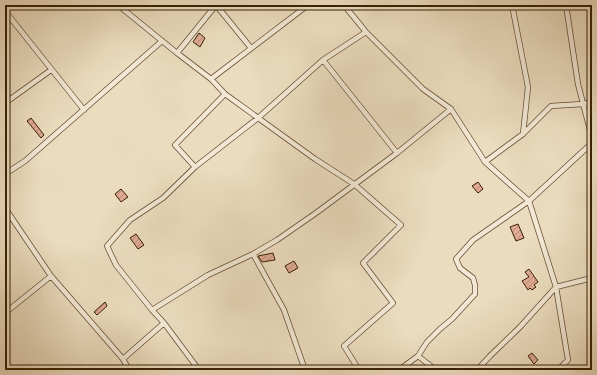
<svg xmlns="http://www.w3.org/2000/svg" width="597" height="375" font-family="Cardo,serif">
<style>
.building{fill:url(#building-hatch);stroke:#382004}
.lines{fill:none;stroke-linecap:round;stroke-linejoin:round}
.minor-casing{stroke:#654f33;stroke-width:6}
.minor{stroke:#f2e8d5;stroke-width:4.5}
</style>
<defs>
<pattern id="building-hatch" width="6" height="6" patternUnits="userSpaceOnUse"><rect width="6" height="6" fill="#e0aa94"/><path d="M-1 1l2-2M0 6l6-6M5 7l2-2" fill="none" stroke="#b78a77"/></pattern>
</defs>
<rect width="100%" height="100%" fill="#ebdcbf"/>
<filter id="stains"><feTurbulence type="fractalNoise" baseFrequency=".005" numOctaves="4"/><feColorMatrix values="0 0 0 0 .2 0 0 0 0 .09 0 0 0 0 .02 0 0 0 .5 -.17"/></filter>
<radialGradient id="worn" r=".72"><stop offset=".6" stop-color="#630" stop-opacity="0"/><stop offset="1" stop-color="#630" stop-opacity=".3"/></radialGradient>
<path class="building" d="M199,33L205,38L200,47L193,42Z
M31,118L44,135L41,138L27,121Z
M478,182L483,189L478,193L472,186Z
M121,189L128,197L121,202L115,194Z
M518,224L524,238L516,241L510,227Z
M136,234L144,245L138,249L130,238Z
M273,253L275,260L262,262L258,256Z
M294,261L298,268L289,273L285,266Z
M529,269L538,282L534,285L536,287L532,290L530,288L528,290L522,281L529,277L525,272Z
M105,302L107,306L97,315L94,312Z
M532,353L538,360L534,364L528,356Z"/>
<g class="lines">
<g class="minor-casing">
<path id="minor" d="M118,5L177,53L211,79L225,94L315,159L354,184L401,225L363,263L393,303L344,346L359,370
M216,5L251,48
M344,5L366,32L423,89L451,109L485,162L529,201L556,287L568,360L558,370
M512,5L528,87L523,134
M566,5L578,84L592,138
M5,11L84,110
M366,32L323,60L397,153
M177,53L216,5
M211,79L308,5
M5,103L51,70
M485,162L523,134L551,106L583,104L592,102
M195,167L175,145L225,94
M5,174L25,161L162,41
M5,208L51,276L123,359L129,370
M253,254L277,240L316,213L397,153L451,109
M152,310L164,323L199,370
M5,313L51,276
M418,356L436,370
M123,359L164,323
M305,370L284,310L253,254L208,275L152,310L116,265L107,246L130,220L163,198L195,167L258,118L323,60
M399,370L418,356L427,342L440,329L452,319L475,294V285L473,278L460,268L456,259L473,240L529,201L592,143
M477,370L490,356L520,327L556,287L592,278"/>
</g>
<use href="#minor" class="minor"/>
</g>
<rect width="597" height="375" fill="none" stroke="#ebdcbf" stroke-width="20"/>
<rect x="6" y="6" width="585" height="363" fill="none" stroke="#382004" stroke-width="2"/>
<rect x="10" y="10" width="577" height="355" fill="none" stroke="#382004"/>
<rect width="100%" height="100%" filter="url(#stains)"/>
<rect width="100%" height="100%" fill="url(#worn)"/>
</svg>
